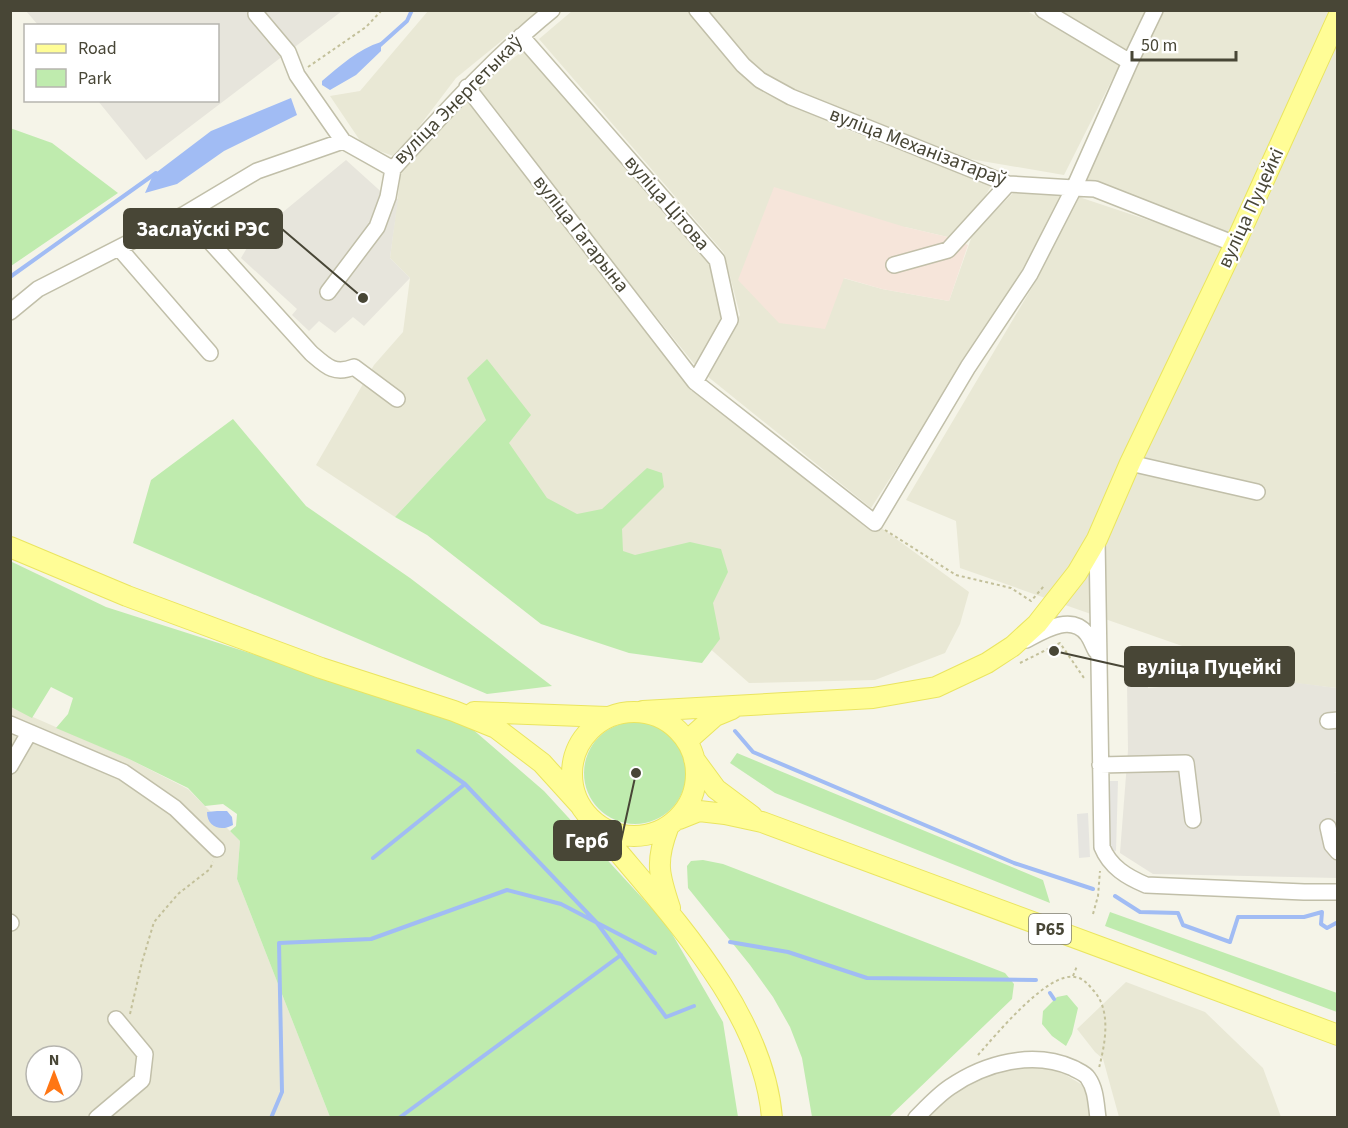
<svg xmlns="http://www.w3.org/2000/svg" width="1348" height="1128" font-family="'Source Sans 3',sans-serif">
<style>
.residential{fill:#e9e8d5;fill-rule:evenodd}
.industrial{fill:#e7e5dc}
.medical{fill:#f6e5da}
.green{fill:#bfebae}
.parking{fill:#e6e5e0}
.water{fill:#a1bcf4}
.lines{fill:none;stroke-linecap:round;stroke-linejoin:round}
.stream{stroke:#a1bcf4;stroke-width:4}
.minor-casing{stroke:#c1bfa9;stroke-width:18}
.major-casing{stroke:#eae560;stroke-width:22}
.path{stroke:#c3c09a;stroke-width:2;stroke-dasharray:3 3;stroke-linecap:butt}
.minor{stroke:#fff;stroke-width:15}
.major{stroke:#fffd96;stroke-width:20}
.labels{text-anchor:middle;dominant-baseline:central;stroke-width:4.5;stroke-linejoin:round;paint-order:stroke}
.shield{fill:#fff;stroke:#7f7e72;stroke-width:1.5}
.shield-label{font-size:18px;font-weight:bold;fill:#484636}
.street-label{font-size:20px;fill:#484636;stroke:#fff}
.leader{fill:none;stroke:#484636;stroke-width:2}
.callout-dot{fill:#484636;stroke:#fff;stroke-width:2}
.callout{fill:#484636;stroke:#484636;stroke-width:2}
.callout-label{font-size:21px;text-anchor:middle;font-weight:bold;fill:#fff}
</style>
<rect width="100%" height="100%" fill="#f5f4e8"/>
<path class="residential" d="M428,11H538L456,78L396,157L363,145L330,96L360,91Z
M572,11H692L742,72L843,128L991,186L974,216L952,238L905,227L843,278L882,289L949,301L973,233L1014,192L1062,195L1025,268L871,508L707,376L740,315L724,253L539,39Z
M701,11H1027L1120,64L1064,175L970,159L782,85L740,60Z
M1061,11H1333L1230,233L1091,184L1080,175L1130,62Z
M1337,38V688L1285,682L960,568L956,521L906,500L1037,279L1076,196L1238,250Z
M526,48L712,263L723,318L695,365L474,90Z
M463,96L691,389L969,592L960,624L945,653L875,680L749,683L529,489L486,420L395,517L316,465L374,365L403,332L410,278L390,258L401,171Z
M10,707L129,759L188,789L240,841L237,879L330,1117H11ZM36,1056H72V1092H36Z
M1126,982L1205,1012L1263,1068L1281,1117H1119L1103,1059L1095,1052L1077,1029Z
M1049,1065L1086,1087L1091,1117L923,1118L952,1088L1010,1068Z"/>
<path class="industrial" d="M26,11H342L146,160L98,101L218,100V26L38,25Z
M346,160L387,197L398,199L390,258L410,278L364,326L353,317L335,333L319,321L309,331L292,315L297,309L241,258L254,236Z
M1210,674H1226L1337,688L1338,772L1334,773H1338L1337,878L1153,874L1120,853L1128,750L1127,683L1148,684V688L1209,683Z"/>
<path class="medical" d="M774,187L905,227L952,238L968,245L949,301L882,289L844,278L825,329L779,323L738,280Z"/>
<path class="green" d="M10,128L52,143L118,193L11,266Z
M487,359L531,415L509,443L547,498L577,514L602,509L647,468L662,473L664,487L622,529L623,551L635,555L690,542L721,549L728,572L713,603L720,639L702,663L629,653L541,624L427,535L395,517L486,420L467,378Z
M233,419L306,506L410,578L552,686L487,694L133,543L151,480Z
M10,561L106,607L463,721L544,791L667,925L723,1022L738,1117H330L237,879L240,841L230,831L236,826L237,814L223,804L205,806L188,788L129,759L56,728L68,714L73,698L51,687L32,718L11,707Z
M584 773a51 51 0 1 1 102 0a51 51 0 1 1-102 0Z
M737,753L1043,880L1050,903L775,793L730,763Z
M703,860L723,864L1005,973L1014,984L1012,999L889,1117H812L802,1058L790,1027L773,997L750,965L688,888L687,866L691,861Z
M1110,912L1337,993V1012L1105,926Z
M1067,995L1078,1008L1072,1034L1066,1046L1052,1036L1042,1024L1043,1011L1057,997Z"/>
<path class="parking" d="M1107,781H1118L1116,851L1106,850Z
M1088,813L1090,857L1079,858L1077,814Z"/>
<path class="water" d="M381,42V51L356,75L330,90L322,85V81C340,66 358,49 381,42Z
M291,98L297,115L224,151L177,184L145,193L153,175L211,131Z
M217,811H227L232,817L233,825C221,832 207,827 207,812Z"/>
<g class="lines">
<path class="stream" d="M378,47L407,21L412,10
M10,277L156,173
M735,731L753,752L1014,863L1093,889
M465,784L597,923L666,1017L694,1006
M373,858L465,784L418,751
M1115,896L1140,912L1178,913L1183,925L1230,942L1238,917H1304L1322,912L1321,924L1327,928L1338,922
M730,942L788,952L867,978L1036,980
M1050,993L1054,999
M271,1118L282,1092L279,943L371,939L507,890L561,904L655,953
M399,1118L621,955"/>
<g class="minor-casing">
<path id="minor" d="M1043,10L1130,62
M1155,10L1130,62L1074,188L1095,189L1235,244
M256,14L288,52L297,75L343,141
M521,36L717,260L730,320L695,382L875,523L968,367L1030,274L1074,188L1008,184L791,97L760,80L743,65L697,10
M467,87L695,382
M185,214L311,353C326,366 334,375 354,367L397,399
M119,248L210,353
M894,265L948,250L1008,184
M328,292L377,227L388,197L393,169
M10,312L38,289L185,214L257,171L343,141L393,169C444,113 493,58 552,10
M1130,463L1257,492
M1097,539L1102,847C1110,867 1127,877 1146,885L1304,892H1338
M1026,640C1043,631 1071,613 1087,634C1091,639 1093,646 1096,651
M1328,721L1338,720
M10,724L123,772L175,808L217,849
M1100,765L1186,763L1193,820
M10,766L29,733
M1328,827L1332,845L1338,852
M10,922L11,923
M97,1118L142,1080L145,1054L116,1019
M916,1118C927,1107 938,1095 950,1087C985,1063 1033,1050 1073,1068C1078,1071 1085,1073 1088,1078C1096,1089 1096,1104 1098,1118"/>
</g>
<g class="major-casing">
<path id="major" d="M10,547L127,596L321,668L454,711L496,728L542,763L581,806
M643,711L873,698L936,687L987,663L1013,646L1037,624L1077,573L1097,539L1130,463L1235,244L1338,17
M572 774a62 62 0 1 1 124 0a62 62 0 1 1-124 0Z
M474,712L607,717
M688,740L715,716L732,709
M694,759L716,789L752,816
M679,819L699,811L725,814L762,822L1338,1035
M668,828C655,862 659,875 670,908
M599,829C666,911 763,1008 772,1118"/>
</g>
<path class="path" d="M308,67L366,27L382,10
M885,530L956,575L1011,588L1031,601L1044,586
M1020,663L1060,643L1084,678
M1093,914L1098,896L1100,871
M1073,976L1077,966
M130,1014L142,962L154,922L178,894L210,869L213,862
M978,1055C995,1036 1048,971 1075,977C1083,978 1088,984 1093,990C1112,1010 1105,1044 1099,1068"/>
<use href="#minor" class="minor"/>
<use href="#major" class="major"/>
</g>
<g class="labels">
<rect class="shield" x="1029" y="914" width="42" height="30" rx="4.5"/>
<g class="shield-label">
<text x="1050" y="929">Р65</text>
</g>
<g class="street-label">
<text transform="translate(458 100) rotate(-45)">вуліца Энергетыкаў</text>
<text transform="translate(918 147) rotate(21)">вуліца Механізатараў</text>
<text transform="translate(667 203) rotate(49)">вуліца Цітова</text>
<text transform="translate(1251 208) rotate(-65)">вуліца Пуцейкі</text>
<text transform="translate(581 234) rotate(52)">вуліца Гагарына</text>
</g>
</g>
<path class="leader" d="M363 298L282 229M1054 651L1125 667M636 773L621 841"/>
<g class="callout-dot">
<circle cx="363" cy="298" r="6"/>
<circle cx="1054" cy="651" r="6"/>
<circle cx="636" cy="773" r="6"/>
</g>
<g class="callout">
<rect x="124" y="209" width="158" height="39" rx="6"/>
<rect x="1125" y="647" width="169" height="39" rx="6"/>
<rect x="554" y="821" width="67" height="39" rx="6"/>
</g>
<g class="callout-label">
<text x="203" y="236">Заслаўскі РЭС</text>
<text x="1209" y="674">вуліца Пуцейкі</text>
<text x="587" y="848">Герб</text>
</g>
<rect width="1348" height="1128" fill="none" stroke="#484636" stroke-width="24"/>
<rect x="24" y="24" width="195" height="78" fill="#ffffff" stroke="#b6b5af" stroke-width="1.5"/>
<rect x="36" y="44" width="30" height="9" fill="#fffd96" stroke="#b6b5af" stroke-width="1.5"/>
<text x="78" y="54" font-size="18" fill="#484636">Road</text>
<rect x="36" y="69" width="30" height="18" fill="#bfebae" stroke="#b6b5af" stroke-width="1.5"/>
<text x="78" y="84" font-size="18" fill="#484636">Park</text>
<g transform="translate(54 1074)"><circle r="28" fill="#ffffff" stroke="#b6b5af" stroke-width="1.5"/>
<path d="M0-4.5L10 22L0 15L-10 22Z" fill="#ff7614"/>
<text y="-9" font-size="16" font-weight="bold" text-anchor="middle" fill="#484636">N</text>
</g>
<path d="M1132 51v9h104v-9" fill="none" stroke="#484636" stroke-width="3"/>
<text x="1141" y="51" font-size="18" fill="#484636" stroke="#ffffff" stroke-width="4.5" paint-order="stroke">50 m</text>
</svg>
